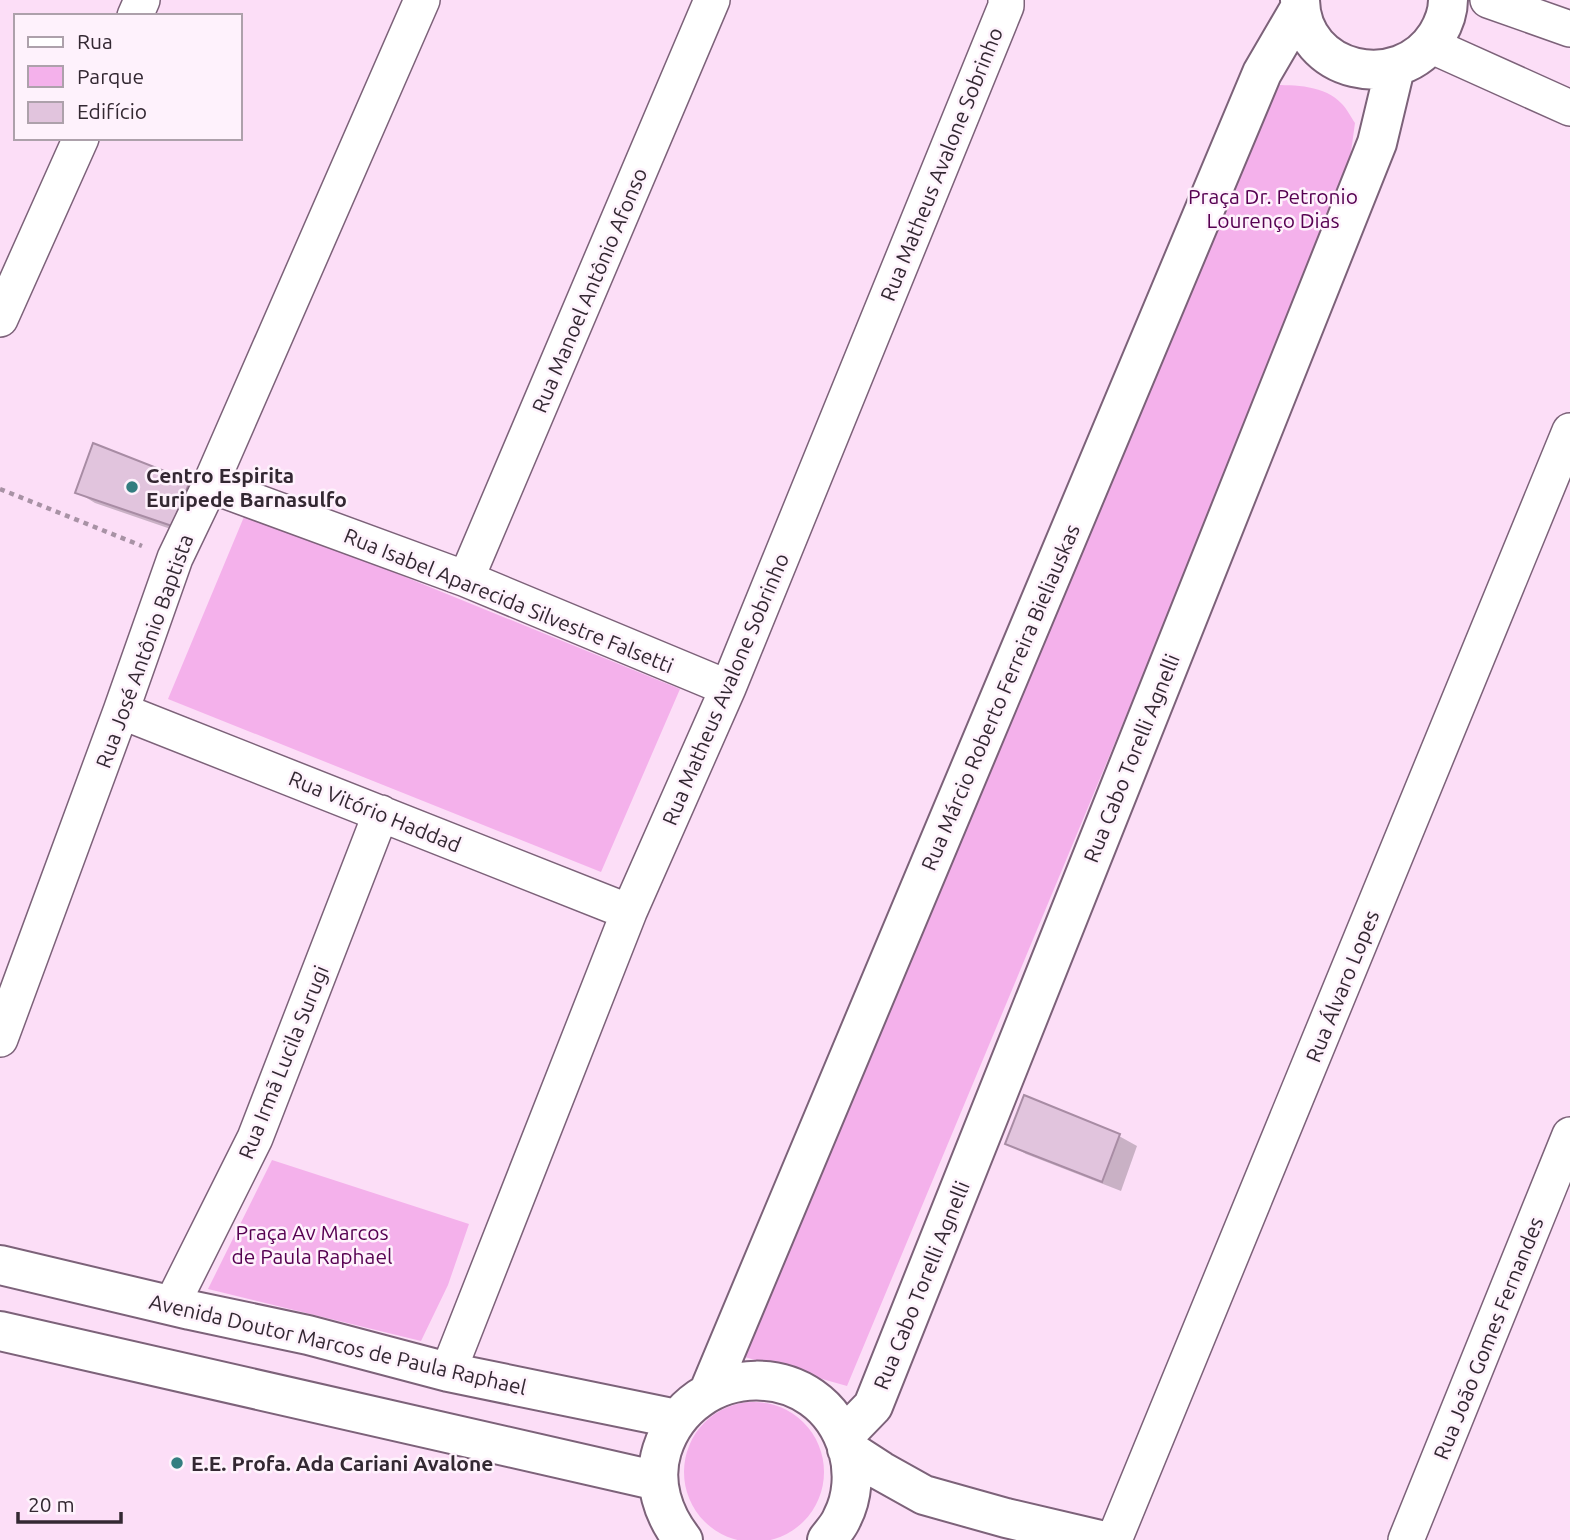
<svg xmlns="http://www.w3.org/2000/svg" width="1570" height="1540" font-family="Ubuntu,sans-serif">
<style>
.green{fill:#f4b1eb}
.shadow{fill:#0003}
.building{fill:#e1c4dd;stroke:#a88ca4;stroke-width:2}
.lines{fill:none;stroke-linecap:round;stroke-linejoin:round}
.minor-casing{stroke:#7c6279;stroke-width:38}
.tertiary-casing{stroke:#7c6279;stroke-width:42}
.path{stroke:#a892a5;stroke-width:4.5;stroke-dasharray:5 5;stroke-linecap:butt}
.minor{stroke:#fff;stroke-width:35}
.tertiary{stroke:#fff;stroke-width:38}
.poi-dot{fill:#347d80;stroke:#fef2fc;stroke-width:2.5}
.labels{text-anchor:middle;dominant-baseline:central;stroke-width:5;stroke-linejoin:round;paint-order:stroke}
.street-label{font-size:21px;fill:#332832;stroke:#fef2fc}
.park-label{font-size:21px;fill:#560051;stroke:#fef2fc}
.poi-label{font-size:21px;font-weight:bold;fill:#332832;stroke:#fef2fc;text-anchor:start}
</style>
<rect width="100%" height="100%" fill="#fcdef7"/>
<path class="green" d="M1271,85C1295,85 1325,85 1342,104C1347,109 1351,117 1355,123L1350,159L1338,207L847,1386L741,1356Z
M246,512L680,689L601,872L168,699Z
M272,1160L469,1224L448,1285L421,1341L208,1289Z
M684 1472a70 70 0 1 1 140 0a70 70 0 1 1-140 0Z"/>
<path class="shadow" d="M189,482L207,493L191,536L95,503L77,492Z
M1119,1136L1137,1146L1121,1191L1026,1154L1008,1143Z"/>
<path class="building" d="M93,443L190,481L172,526L75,493Z
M1024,1095L1120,1134L1102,1182L1005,1144Z"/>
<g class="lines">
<g class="minor-casing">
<path id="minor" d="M1488,0L1570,29
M135,16L142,0
M1430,45L1570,108
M0,319L81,138
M210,485L466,579L728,688
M466,579L712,0
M121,711L629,912
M0,1039L121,711L175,558L210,485L422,0
M171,1306L255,1138L381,813
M448,1372L629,912L728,688L1006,6V0
M1114,1540L1570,431
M1406,1540L1570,1135"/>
</g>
<g class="tertiary-casing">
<path id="tertiary" d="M1300,0C1301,73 1399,95 1437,35C1443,25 1448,13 1448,0
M0,1265L190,1310L308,1335L448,1372L677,1419
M0,1331L658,1481
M709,1391L1262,73L1300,8
M844,1436L873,1406L1377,143L1395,68
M847,1449L881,1471L924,1495L1006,1518L1100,1540
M683,1540C663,1515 652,1482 662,1450C691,1359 821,1356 848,1450C854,1472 853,1497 842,1518C839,1526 832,1533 827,1540"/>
</g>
<path class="path" d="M0,489L142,546"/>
<use href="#minor" class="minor"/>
<use href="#tertiary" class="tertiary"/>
</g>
<g class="poi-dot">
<circle cx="132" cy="487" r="7"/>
<circle cx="177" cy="1463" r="7"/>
</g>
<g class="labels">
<g class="street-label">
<text transform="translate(941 164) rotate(-68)">Rua Matheus Avalone Sobrinho</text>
<text transform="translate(589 290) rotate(-67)">Rua Manoel Antônio Afonso</text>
<text transform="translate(509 600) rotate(22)">Rua Isabel Aparecida Silvestre Falsetti</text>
<text transform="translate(144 651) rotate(-70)">Rua José Antônio Baptista</text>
<text transform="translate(725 689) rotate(-67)">Rua Matheus Avalone Sobrinho</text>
<text transform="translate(1000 697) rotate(-67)">Rua Márcio Roberto Ferreira Bieliauskas</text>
<text transform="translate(1131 758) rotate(-68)">Rua Cabo Torelli Agnelli</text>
<text transform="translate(375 811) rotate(22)">Rua Vitório Haddad</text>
<text transform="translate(1342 986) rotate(-68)">Rua Álvaro Lopes</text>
<text transform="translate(283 1062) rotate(-68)">Rua Irmã Lucila Surugi</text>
<text transform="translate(921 1285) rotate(-68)">Rua Cabo Torelli Agnelli</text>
<text transform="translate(1488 1338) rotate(-68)">Rua João Gomes Fernandes</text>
<text transform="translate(338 1344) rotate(13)">Avenida Doutor Marcos de Paula Raphael</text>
</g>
<g class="park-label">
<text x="1273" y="196">Praça Dr. Petronio<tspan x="1273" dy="24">Lourenço Dias</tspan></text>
<text x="312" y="1232">Praça Av Marcos<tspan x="312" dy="24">de Paula Raphael</tspan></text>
</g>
<g class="poi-label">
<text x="146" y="475">Centro Espirita<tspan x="146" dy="24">Euripede Barnasulfo</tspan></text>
<text x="191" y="1463">E.E. Profa. Ada Cariani Avalone</text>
</g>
</g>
<rect x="14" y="14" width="228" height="126" fill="#fef2fc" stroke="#ada1ab" stroke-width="2"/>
<rect x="28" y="37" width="35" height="10" fill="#ffffff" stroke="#ada1ab" stroke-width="2"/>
<text x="77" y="49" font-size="21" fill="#332832">Rua</text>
<rect x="28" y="66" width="35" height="21" fill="#f4b1eb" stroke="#ada1ab" stroke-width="2"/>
<text x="77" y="84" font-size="21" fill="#332832">Parque</text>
<rect x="28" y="102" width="35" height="21" fill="#e1c4dd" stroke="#ada1ab" stroke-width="2"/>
<text x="77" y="119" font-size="21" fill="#332832">Edifício</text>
<path d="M18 1512v10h103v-10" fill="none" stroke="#332832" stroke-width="3.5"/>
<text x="28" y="1512" font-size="21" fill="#332832" stroke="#fef2fc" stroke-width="5" paint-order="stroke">20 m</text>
</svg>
